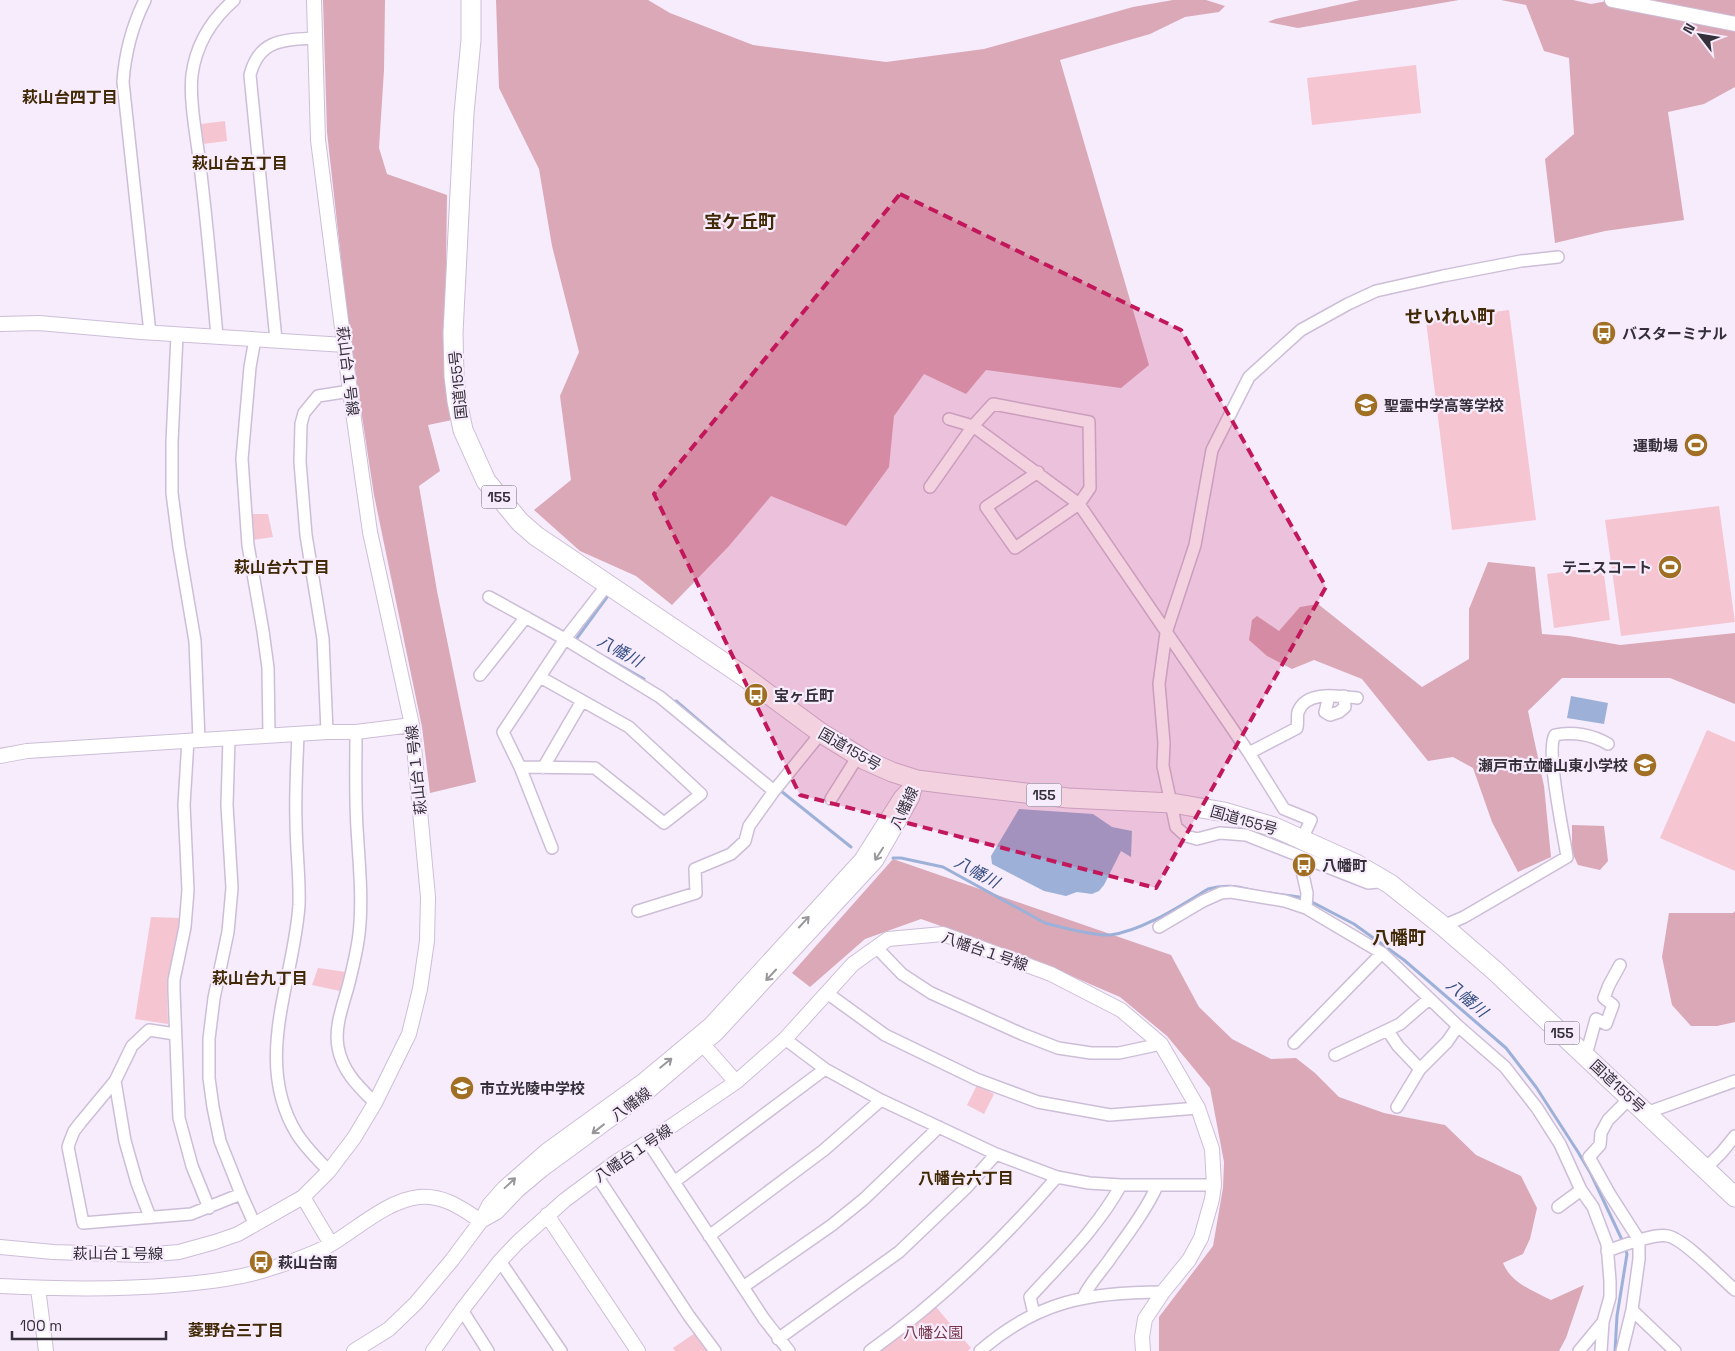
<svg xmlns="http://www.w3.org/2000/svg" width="1735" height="1351" font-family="'Space Grotesk','Noto Sans JP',sans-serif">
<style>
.green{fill:#f6c5d2}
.forest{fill:#daa8b6}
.water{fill:#9db1d8}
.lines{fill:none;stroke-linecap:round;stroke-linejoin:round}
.stream{stroke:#9db1d8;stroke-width:3}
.minor-casing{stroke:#cdbed7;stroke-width:14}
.tertiary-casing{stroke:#cdbed7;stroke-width:16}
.trunk-casing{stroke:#cdbed7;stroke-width:21}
.minor{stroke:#fff;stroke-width:11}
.tertiary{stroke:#fff;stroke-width:14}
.trunk{stroke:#fff;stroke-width:19}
.oneway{stroke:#9a979c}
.marked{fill:#c2185b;fill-opacity:0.2;stroke:#c2185b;stroke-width:4;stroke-dasharray:10 6;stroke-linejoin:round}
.labels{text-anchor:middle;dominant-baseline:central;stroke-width:4.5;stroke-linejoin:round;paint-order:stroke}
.shield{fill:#f6ecfc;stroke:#6f6874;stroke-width:1}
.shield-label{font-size:14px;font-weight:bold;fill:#352f39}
.poi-label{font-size:15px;font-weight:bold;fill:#352f39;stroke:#f6ecfc;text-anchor:start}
.street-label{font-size:15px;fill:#352f39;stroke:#f6ecfc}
.park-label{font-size:15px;fill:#75364b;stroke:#f6ecfc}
.neighbourhood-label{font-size:16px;font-weight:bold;fill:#412905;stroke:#f6ecfc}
.water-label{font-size:16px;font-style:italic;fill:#374f83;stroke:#f6ecfc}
.quarter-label{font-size:18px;font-weight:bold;fill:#412905;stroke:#f6ecfc}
</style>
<rect width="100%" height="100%" fill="#f6ecfc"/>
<path class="green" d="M1416,65L1421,113L1312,125L1307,78Z
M225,121L227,141L203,144L201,124Z
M1509,310L1536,520L1452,530L1426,321Z
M1719,506L1735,622L1621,636L1605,520Z
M250,514H268L273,537L253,540Z
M1603,567L1610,620L1554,628L1547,574Z
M1707,730L1735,742V871L1660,838Z
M151,917L180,918L167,985L168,1024L135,1019Z
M318,968L346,972L340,991L312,985Z
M977,1085L994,1094L984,1114L967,1105Z
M936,1307L971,1348L968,1351H879Z
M695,1333L708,1351H675L673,1348Z"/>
<path class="forest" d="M323,0H385L384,70L379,148L387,174L447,195L445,338L452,420L428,425L440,471L419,486L437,591L476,782L430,793L422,727L374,495L349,331L327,132Z
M496,0H648L670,13L753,45L886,62L984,49L1133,7L1173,0H1206L1225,6L1219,12L1185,17L1150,34L1060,60L1149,365L1121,388L986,370L966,394L924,374L894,416L889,467L846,526L771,496L729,546L672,605L636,576L580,551L534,510L571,480L560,396L579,352L552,246L539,169L499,88Z
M1360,0H1459L1298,28L1268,22L1275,19Z
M1501,0H1573L1591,4L1613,0H1735V87L1704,104L1668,112L1684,220L1605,231L1555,243L1545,159L1574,134L1569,58L1544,51L1526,5Z
M1488,562L1535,567L1542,634L1569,636L1620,645L1735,633V704L1670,678H1562L1528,711L1544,786L1551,857L1518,872L1492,822L1473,768L1453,757L1428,761L1362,679L1314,660L1292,669L1267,656L1249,640L1252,620L1257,616L1279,631L1300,607L1318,604L1422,687L1469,659V609Z
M1572,825L1604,826L1608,861L1600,870L1578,865L1572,852Z
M893,859L1171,955L1199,1007L1232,1039L1271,1059L1296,1058L1315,1073L1339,1097L1384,1113L1445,1125L1476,1155L1521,1176L1537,1208L1530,1239L1523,1254L1503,1263C1511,1283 1533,1291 1551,1300L1584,1285L1566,1338L1559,1351H1159V1317L1213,1246L1223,1188L1224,1162L1210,1088L1167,1036L1120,997L1023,955L921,919L865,939L810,987L792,973Z
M1735,911V1022L1717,1026H1691L1672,1005L1662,957L1669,913H1733Z"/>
<path class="water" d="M1571,696L1608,703L1604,724L1567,718Z
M1019,809L1093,814L1112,827L1132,831L1131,857L1121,851L1104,885L1099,891L1092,894L1077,892L1066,896L1044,891L992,864L991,856Z"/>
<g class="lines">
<path class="stream" d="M580,643L577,642V638L607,597
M607,658L644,679
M676,701L725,743
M781,791L851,847
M893,858H901L943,867L1045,923C1060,927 1095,936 1110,935C1142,931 1180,906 1208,889C1229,883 1241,888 1261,892C1276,894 1290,895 1304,898
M1310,901L1354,924L1404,960L1506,1048L1536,1087L1578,1152L1591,1174L1623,1242
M1615,1351L1617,1316L1627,1254L1625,1248"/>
<g class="minor-casing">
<path id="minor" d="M145,0C132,26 125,53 123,82L150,333
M177,335L172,442V493L179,547L195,641L199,740
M217,336C212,279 207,222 200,166C197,139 189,100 192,75C196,44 211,20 234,0
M255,339L250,367L242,459L248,545L263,631L268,668L269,736
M276,340L250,75C259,39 284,40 315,38
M1038,472L986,507L1015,548L1079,504L1090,488L1089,422L993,404L973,426L1079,504L1249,753L1284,809L1311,820L1302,839
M930,487L973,426L949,419
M489,597L565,639L660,697L774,791L821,733
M480,675L526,617
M1329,696L1325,712L1330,715L1339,712L1345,707L1344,696
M327,732L323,639L306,535L300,462L301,424L304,413L318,396L350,391
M356,732C356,764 355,796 357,828C359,863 363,899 359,934C357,951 353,967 349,983C344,1003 334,1026 338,1047C342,1071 358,1086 375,1103
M298,734C297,763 295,792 296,821C296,849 300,877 299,905C294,981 252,1061 297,1134C306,1148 317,1159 329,1171
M229,738L227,805L232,888L228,932L214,998L209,1039V1078L213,1107L220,1141L241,1194L255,1225
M188,740L184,805L188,890L185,927L174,980V991L179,1118L192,1166L209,1208
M1249,753L1297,728C1298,723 1297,716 1298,712C1306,690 1338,696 1357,698
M520,767L595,768L664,823L701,794L629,727L540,677
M543,768L582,701
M831,799L858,756
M552,848L520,767L503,732L565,639L607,585
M1299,857L1307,893L1306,908L1382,953L1458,1026L1505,1067L1537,1108L1560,1144L1581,1190L1593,1207L1607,1244L1610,1281V1297L1603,1322L1601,1351
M1382,879L1378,882L1368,883L1246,835L1220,833L1197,839L1186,836L1176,827L1163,766L1164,743L1159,684L1166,633L1195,545L1212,450L1249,377L1301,330L1348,304L1376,291L1443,276L1521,261L1558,257
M638,911L696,893L695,869L731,854L745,841L749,826L774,791
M1443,926L1464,917L1567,857C1564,835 1545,750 1555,735C1573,731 1593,735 1608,744
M1159,927L1203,901L1221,893L1231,892L1285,901L1306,908
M876,947L902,974L931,993L1022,1034L1058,1048L1091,1053H1119L1161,1044
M827,993L885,1035L976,1079L1038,1102L1110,1115L1198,1108
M1388,1031L1398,1046L1420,1069
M175,1034L149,1030L132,1046L115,1081L81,1122L74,1131L70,1141L68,1147L83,1223L191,1214L241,1194
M785,1039L825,1069L881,1100L996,1154L1057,1177L1089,1183L1121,1185H1214
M1294,1043L1382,953
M1335,1055L1400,1024L1429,999
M1586,1055L1596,1019L1606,1024L1613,1005L1604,998L1609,985L1620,965
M115,1081L125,1141L137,1183L150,1217
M1397,1107L1420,1069L1447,1042L1458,1026
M1646,1113L1735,1081
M648,1142L764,1319L789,1351
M1705,1169L1722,1152L1735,1136
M597,1176L689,1316L715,1351
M674,1182L825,1069
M1558,1207L1581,1190
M709,1236L824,1150L881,1100
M1607,1251C1622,1246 1653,1233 1668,1236C1684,1239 1721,1278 1735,1290
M500,1261L561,1351
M743,1287L832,1225L864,1199L939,1127
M1083,1298C1090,1282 1103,1270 1112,1256C1128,1234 1146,1210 1157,1186
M462,1310L488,1351
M1632,1310L1675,1351
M1034,1314L1030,1297C1062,1262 1098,1227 1121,1185
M778,1339L899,1252L966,1188L996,1154
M870,1351C940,1301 1001,1242 1057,1177
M980,1351C1037,1301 1089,1292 1163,1292
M1579,1351L1603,1322
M1622,1351L1632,1310L1639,1259V1240L1609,1193L1589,1157L1600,1145L1601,1133L1608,1120L1631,1097"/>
</g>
<g class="tertiary-casing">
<path id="tertiary" d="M1612,0L1735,24
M0,324L39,323L141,332L345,345
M0,756L27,751L327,732H356L412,725
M699,1040L736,1082
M303,1197L331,1244
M547,1215L638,1351
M481,1221L497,1212L518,1190L543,1169L648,1092L716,1034L876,861L912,798L915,786
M0,1247L53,1252L143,1255L179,1252L215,1242L238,1234L303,1197L329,1171L354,1138L375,1103L409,1034L420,989L427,941L428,897L412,725L370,532L350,391L318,140L314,0
M0,1286C58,1289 116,1290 174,1285C209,1282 244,1278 278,1266C296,1260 317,1253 333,1243C359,1227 389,1200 419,1197C444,1195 461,1208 481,1221
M38,1288L46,1351
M354,1351L389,1329L416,1303L452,1260L481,1221L489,1205L504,1188L546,1151L644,1080L710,1025L861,860L901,797L917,780
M433,1351L462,1310L500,1261L518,1242L565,1200L616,1162L648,1142L736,1082L785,1039L853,964L888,939L943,934L1051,974L1121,1010L1161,1044L1198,1108L1212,1149L1214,1185L1212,1199L1201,1238L1189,1260L1163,1292L1145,1319L1142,1337L1143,1351"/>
</g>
<g class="trunk-casing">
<path id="trunk" d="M471,0V40L464,113L453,333L454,376L457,401L463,430L486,481L520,522L536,536L745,677L821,733L865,760L892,772L917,780L957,785L1068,798L1172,803L1224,812L1274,827L1356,864L1390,884L1443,926L1494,970L1735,1197"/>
</g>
<use href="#minor" class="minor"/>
<use href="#tertiary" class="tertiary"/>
<use href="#trunk" class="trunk"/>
</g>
<defs><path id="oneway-shaft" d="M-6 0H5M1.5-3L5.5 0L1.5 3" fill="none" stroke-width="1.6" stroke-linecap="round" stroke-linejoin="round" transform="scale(1.25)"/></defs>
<g class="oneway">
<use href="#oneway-shaft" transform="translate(879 854) rotate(123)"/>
<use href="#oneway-shaft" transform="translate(804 922) rotate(-47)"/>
<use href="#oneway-shaft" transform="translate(771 975) rotate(133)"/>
<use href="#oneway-shaft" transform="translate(666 1063) rotate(-39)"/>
<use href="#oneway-shaft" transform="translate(598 1129) rotate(142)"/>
<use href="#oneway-shaft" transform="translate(510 1183) rotate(-43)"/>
</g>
<path class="marked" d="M900,194L1181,330L1326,587L1156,888L800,795L654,494Z"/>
<defs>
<g id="bus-disc" transform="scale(1.25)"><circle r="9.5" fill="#a06f24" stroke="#f6ecfc"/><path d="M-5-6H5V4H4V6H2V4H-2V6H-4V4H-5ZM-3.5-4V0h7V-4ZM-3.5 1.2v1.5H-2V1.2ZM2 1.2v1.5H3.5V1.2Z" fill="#fff"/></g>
<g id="school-disc" transform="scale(1.25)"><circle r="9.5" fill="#a06f24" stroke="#f6ecfc"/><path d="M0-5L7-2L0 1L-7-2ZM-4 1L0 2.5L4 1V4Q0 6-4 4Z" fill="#fff"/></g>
<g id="stadium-disc" transform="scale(1.25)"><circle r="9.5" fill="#a06f24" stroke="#f6ecfc"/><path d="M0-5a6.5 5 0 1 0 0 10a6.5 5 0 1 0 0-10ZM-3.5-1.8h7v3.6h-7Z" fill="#fff"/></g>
</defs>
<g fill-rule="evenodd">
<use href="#bus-disc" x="1604" y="333"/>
<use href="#school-disc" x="1366" y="405"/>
<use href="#stadium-disc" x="1696" y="445"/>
<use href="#stadium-disc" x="1670" y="567"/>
<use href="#bus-disc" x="756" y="695"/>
<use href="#school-disc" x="1645" y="765"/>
<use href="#bus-disc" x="1304" y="865"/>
<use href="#school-disc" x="462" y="1088"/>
<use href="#bus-disc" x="261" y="1262"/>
</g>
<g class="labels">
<g class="shield">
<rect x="481.5" y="485.5" width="35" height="23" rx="4"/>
<rect x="1026.5" y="783.5" width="35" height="23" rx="4"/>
<rect x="1544.5" y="1021.5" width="35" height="23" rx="4"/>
</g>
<g class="shield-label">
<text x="499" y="497">155</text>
<text x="1044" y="795">155</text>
<text x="1562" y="1033">155</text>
</g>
<g class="poi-label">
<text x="1622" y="333">バスターミナル</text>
<text x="1384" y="405">聖霊中学高等学校</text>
<text x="1678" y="445" text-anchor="end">運動場</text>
<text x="1652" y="567" text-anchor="end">テニスコート</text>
<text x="774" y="695">宝ヶ丘町</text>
<text x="1628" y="765" text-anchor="end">瀬戸市立幡山東小学校</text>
<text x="1322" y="865">八幡町</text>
<text x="480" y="1088">市立光陵中学校</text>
<text x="278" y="1262">萩山台南</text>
</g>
<g class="street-label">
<text transform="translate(348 371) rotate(83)">萩山台１号線</text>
<text transform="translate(458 385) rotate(-96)">国道155号</text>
<text transform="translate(850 749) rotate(30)">国道155号</text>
<text transform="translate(416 770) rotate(-96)">萩山台１号線</text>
<text transform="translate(904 808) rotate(-65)">八幡線</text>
<text transform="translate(1244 820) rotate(16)">国道155号</text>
<text transform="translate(985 951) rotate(19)">八幡台１号線</text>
<text transform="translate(1618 1086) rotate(43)">国道155号</text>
<text transform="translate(631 1104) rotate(-36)">八幡線</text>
<text transform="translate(633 1153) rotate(-34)">八幡台１号線</text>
<text x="118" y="1253">萩山台１号線</text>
</g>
<g class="park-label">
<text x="933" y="1332">八幡公園</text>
</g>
<g class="neighbourhood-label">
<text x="70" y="97">萩山台四丁目</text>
<text x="240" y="163">萩山台五丁目</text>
<text x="282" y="567">萩山台六丁目</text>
<text x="260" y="978">萩山台九丁目</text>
<text x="966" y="1178">八幡台六丁目</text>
<text x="236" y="1330">菱野台三丁目</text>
</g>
<g class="water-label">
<text transform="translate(620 651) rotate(29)">八幡川</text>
<text transform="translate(977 872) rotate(29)">八幡川</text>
<text transform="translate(1467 998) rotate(41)">八幡川</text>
</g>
<g class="quarter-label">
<text x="740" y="221">宝ケ丘町</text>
<text x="1450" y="316">せいれい町</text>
<text x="1399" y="937">八幡町</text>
</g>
</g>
<g transform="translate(1700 35) rotate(301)" stroke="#f6ecfc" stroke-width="4" paint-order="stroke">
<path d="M0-4L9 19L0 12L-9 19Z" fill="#352f39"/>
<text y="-8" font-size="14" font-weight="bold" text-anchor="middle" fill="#352f39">N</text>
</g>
<path d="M12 1331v8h154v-8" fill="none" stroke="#352f39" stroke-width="2.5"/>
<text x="20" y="1331" font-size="15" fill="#352f39" stroke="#f6ecfc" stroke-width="4" paint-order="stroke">100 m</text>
</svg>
